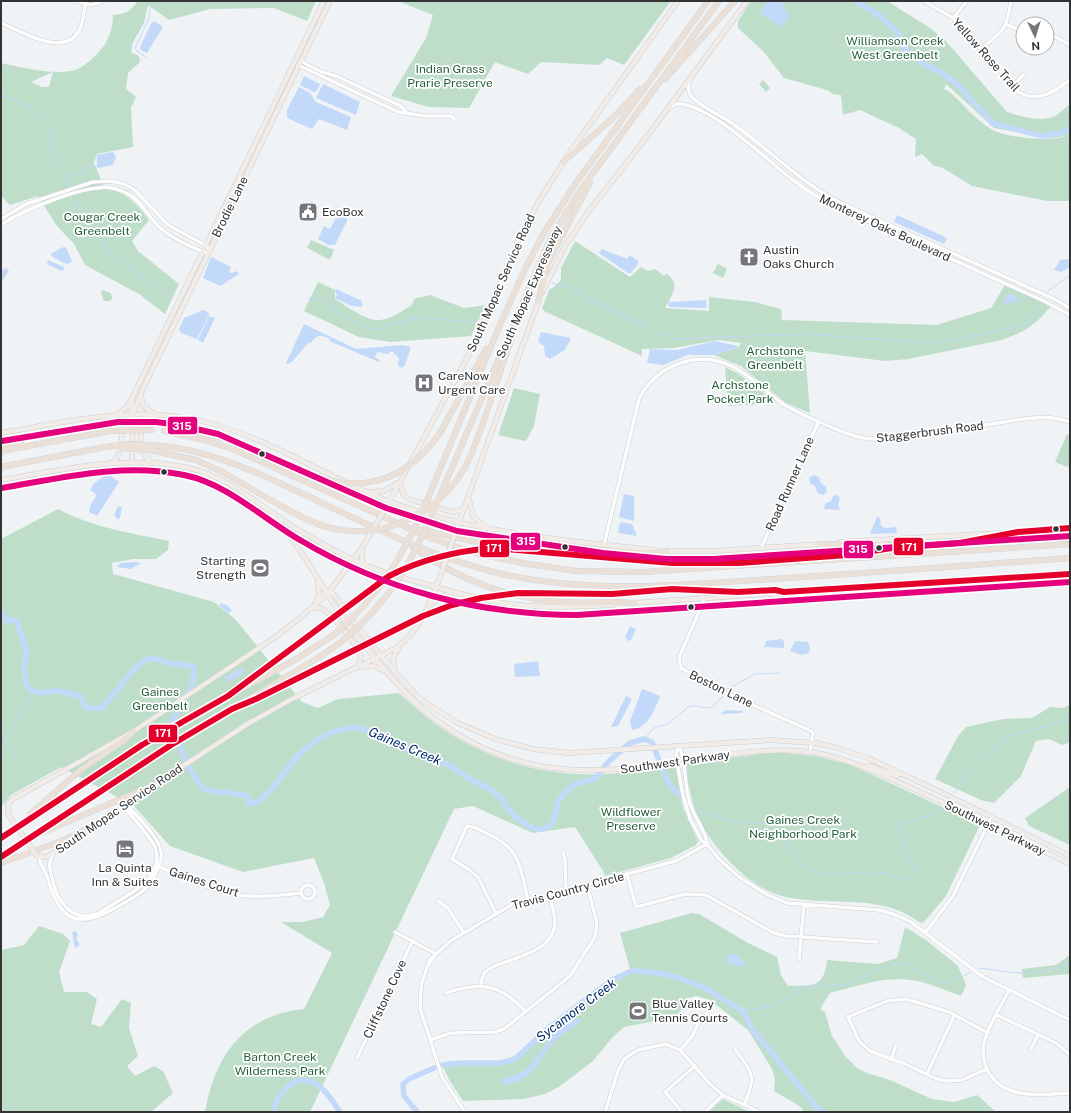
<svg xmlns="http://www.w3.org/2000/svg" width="1071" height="1113" font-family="'Public Sans',sans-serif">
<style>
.green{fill:#bfdeca;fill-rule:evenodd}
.water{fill:#c3d9f9}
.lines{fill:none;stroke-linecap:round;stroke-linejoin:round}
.stream{stroke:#c3d9f9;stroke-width:1}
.river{stroke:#c3d9f9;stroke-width:5.5}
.minor-casing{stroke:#cccfd1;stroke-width:4.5}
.major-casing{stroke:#cccecf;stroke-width:5.5}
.highway-casing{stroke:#cccecf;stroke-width:6}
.minor{stroke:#fdfdfe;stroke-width:3.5}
.major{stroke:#f2ece8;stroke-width:4.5}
.highway{stroke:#eae0d8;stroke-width:5.5}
.major-bridge-casing{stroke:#cccecf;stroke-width:5.5;stroke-linecap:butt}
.highway-bridge-casing{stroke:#cccecf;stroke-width:6;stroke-linecap:butt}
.major-bridge{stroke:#f2ece8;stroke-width:4.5}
.highway-bridge{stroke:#eae0d8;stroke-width:5.5}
.bus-1-casing{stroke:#fff;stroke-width:9}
.bus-2-casing{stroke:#fff;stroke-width:9}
.bus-1{stroke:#e4002b;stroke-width:6}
.bus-2{stroke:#e5007d;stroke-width:6}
.bus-dot{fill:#313335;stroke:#fff;stroke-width:1.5}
.labels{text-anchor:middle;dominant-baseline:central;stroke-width:3.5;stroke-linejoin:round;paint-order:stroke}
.park-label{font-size:12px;fill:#235f39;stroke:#fff}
.street-label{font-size:12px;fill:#313335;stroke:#fff}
.poi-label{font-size:12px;fill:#313335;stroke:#fff;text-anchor:start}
.water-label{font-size:13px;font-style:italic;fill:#012d6b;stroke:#fff}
.line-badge{stroke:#fff;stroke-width:1.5}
.badge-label{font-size:11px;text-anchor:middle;font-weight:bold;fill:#fff}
</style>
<rect width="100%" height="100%" fill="#eff3f6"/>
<path class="green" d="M138,1H316L307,21L274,8L210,9L169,20L148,5L144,23L133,42L131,52L139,56L140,62L128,73L126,89L136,97L131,108L133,147L97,154L94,163L105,189C126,191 137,204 149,220L132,241L138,251L179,284L165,314L139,294L85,265L74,244L57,226L38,196L10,205L1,196V63C20,67 59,77 78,69C85,65 92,59 97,54C108,43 113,30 113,15C128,13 129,12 138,1ZM53,72L49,87H42L31,82Z
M398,1H671L624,65L607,58L599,65L541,62L528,74L495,62L469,108L428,107L391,96L426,38L433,15Z
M751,1H887L930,28L945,40L1007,112C1020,116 1042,123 1055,116C1060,113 1065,108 1070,104V201H1047L972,186L941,167L934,166L922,154L915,157L916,139L899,128L860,110L843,115L841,95L833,94L827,90L784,78L763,51L738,28V21ZM946,84L994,128L1049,138L1066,136C1050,142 1006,138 991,129C976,120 963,104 950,92L944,89Z
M763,80L770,88L766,92L759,84Z
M311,240L334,250L330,260L307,248Z
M575,241L630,277L641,267L648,271L655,269L664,276L666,274C682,283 671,297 665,308L709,311V297L755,302L781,309L782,320L937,325L991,308L1005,285L1051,306C1034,326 1027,331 1002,340L908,359L885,361L805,351L810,413L786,403L741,366L714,355L737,348L742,343L718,340L674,348L642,349V356L544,311L542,308L550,288L552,289L561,280V268Z
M718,264L727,269L723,278L713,273Z
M318,282L335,290V299C347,306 365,321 380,320C392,319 403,310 412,305L414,299L430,295L464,308L486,305L471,336L390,342L359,337L304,311Z
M102,290L111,293L112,299L109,301H104L101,292Z
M725,367L739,374L776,403L728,406Z
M514,388L540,394L534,426L526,441L498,435Z
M1067,434L1070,435V468L1055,462Z
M58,509C92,527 130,533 169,541L168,550L156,559H133L112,563L113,574L214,602L236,620L302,702L318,708L338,699L399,693C411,703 423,715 436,724C485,760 544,777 604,774C627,773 651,768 674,766L676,769L683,808L698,841L696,845L671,858L605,876L603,871L575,827L533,833L473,806L454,809L310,1112H205C215,1055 244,1015 304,1009L332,953L281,922H303L323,917L330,905L324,883L314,858L243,872L170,846L134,806L61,767L11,795L1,807V539Z
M1070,705V742L1062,745L1049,739L1036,741L1021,776L994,803L981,800L935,779L958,736L966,727L1003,719L1032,718L1050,707L1062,708Z
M776,752L816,756L851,765L977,823L979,827L946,896L924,922L921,923C913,918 905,913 897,910C863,897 821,905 786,897C750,890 711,847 697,815C691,799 688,782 686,765L687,763Z
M1070,787V845L1029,826L1025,818Z
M692,913L699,914L748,943L777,957L781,975L788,986C812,985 824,989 827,960L878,964L897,958L905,927L926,940L958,966L966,985L961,996C947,991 931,984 917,981C887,975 858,986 830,993L820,1009L825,1012L832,1036L846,1057L857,1068L867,1073L890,1080L932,1099L954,1102L977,1095L996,1112H804L801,1107L774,1091L775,1079L772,1069L748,1030L710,1000L697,996L688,998L677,1017L624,1027L612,1038L593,1061L559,1087L545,1094L524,1099L463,1101L450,1081L441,1063C462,1058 491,1066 510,1058C522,1053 533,1040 543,1031C568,1010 600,982 630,969L620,933Z
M39,926L63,934L70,941L59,972L64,992H87L97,999L91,1024L101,1027L122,999L131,1003L129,1028L138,1056L127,1066L135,1076L154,1066L163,1071L173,1093L151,1112H1V950L24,945Z
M1070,955V974L1023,978L1022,969L1056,965Z
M723,1099L750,1112H708Z"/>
<path class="water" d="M768,1H781L789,16L782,27L759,13Z
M152,22H156L163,27L147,53L141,50L140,47Z
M304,76L320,84L317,91L314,92L300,85Z
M323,84L360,102L356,115L316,98Z
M299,87L310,93L316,102L351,117L347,130L319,119L312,129L287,118V110Z
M113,152L116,157L113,165L97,168V155Z
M897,215L947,238L944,244L894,222Z
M343,216L347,218V221L335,245H328L318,239L324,226L330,229L335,219Z
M63,247L66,248L72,261L70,263L66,264L51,256L52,253Z
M602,249L627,259L630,255L638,261V264L631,273H628L600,254L599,252Z
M211,257L231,267L229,272L231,273L237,271L239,274L220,286L203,278Z
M1070,259V267L1061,272L1054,270L1060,260Z
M48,260L64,267V270L61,271L47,264Z
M6,268L9,271L1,283V271Z
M336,289L362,301V307L349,305L335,298L337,295L335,291Z
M1008,293L1019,298V299L1016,302L1003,304Z
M706,300L707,307L705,308L669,307L668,302Z
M203,310L208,312L209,315L197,339L181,333L179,329L184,318Z
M209,316L215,318L203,343L198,340Z
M304,324L356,349L402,345L411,347L405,365L402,368L398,366L399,358L393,352H390L388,354L378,352L374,357L380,360L379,362L329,341L330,339C321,335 317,334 311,343L309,342L292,362L288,364L286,363Z
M541,332L570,338L571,339L565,350L550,359L545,356L544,346L538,342Z
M715,341L738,346L737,348L714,355H687L664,365L647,363L650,349L677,350Z
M108,474L119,482L97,516L89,512L91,504L97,495L90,490L94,483Z
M814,475L819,477L821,483L826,487L827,492L823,495L818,493L815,486L810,483L809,478Z
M624,494L634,496V521L619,517Z
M837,495L840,498L838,505L840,510L824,509L825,504L831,501L833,496Z
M118,506L122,507L120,518L117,519L114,515Z
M877,517L880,518L881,526L885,528L896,527L897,533L870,534Z
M620,522L632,524L637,536L618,533Z
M135,562L141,563L131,569L116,567L121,563Z
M220,603L227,605L232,611L228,613L219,605Z
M630,626L636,629L631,640L628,641L625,637Z
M781,639L784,641V648L764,647L766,641Z
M795,641L808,642L810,648L809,653L802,655L790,651Z
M538,661L540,676L515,677L514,664Z
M242,667L245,672L232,681L230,680L227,682L224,678Z
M642,689L660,696C655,709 648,729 632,730L630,721Z
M626,696L632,699L618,726L611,727Z
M726,710L744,711L742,713L720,714Z
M76,931L78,935L76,938L80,945L75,948L72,932Z
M729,953L740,957L744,962L742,967L726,963Z
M575,1019H581L580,1022C572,1029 562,1034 555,1041C540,1056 535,1078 511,1084C506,1085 504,1085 501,1081L502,1078C533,1072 531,1062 549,1040C556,1031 566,1025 575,1019Z"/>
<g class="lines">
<path class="stream" d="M147,58L137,51L135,48L149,18L151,1
M1,95L34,109L50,125L53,154L69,180L70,188
M69,179L88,168L97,166
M71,191L72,200L92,222L106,249L164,294
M552,283L568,287L595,302L648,327
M1048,291L1070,275
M308,298L321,300L362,326L373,330L420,317L478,323
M651,329L674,339L807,334L934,343L1017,327L1029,321L1038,311L1041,305
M726,690L755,674L780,673
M644,739L654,728L668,724L688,707C704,702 706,718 723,696
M16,761L5,741L14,729L13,723L20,718L18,714C23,705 32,701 33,691
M954,793L964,777L985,756L1010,736L1070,719
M696,809C712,816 731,822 748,823C758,824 768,820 776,825L802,865L822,875L856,872L869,875L883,873L899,878L910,879L913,875L912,863L901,839L900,824L931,816L943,808
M978,968C993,969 1007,973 1022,973C1038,974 1054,969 1070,964
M743,1011L767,1007L789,998L795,991L804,987L846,985L893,964L907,963L936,981L949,982L970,973"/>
<path class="river" d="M855,1L880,16L899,34L904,48L923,63L942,73L959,86L992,123L1042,136L1061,133L1070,129
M1,611L7,621L15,620L17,622L27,652L24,664L26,683L29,689C38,694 44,693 54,691C61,690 73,695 80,696L86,708H102L135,668L146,659H157L173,664L193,666C198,684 180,706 172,722C179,748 187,770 205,790L245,795L248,797V803C265,806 285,770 295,759C309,743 333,727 355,728C376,729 391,742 408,750C422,757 437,760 451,766C465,779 486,784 500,797C503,800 504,804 507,808C513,816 531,831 543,829C547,828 550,825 553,822L559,799L571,787L577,783L595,779L609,761L630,743L644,739L652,742C658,756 666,787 679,794
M443,1065L461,1063H498L514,1060L546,1030L612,980L632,971H639L670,975L690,982L703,987L743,1011L753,1030L818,1109L824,1112
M274,1112C276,1096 285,1086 299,1080C321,1080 329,1096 340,1112
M417,1112L404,1096L403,1084L409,1079L434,1068"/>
<g class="minor-casing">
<path id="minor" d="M76,1L91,5L103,1
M924,1L953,18L1018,92C1038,103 1054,92 1070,80
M953,18L967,1
M1,23C21,31 63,58 79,31C83,24 84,13 85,5
M1007,25L1023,31
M1047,35L1056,37L1070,45
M981,49C1004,30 1006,31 1011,1
M300,61L322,72L336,76L401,106L407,113
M298,65L398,112L426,116H451L455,120
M690,80C688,86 687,92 692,97C701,107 724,117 736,126C771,151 800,182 839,202L1052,298L1070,308
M1012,87L1024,74
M670,107C673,105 677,103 681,104C713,107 768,161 794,181C806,190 819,198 832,205L1044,301L1070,315
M1,219L26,204L93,182L111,181L124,184L135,190L168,225L205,245L209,249
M1,225C21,211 73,190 98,188C108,186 121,189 130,195C142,203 149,217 159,227C172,239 191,247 207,253
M604,545L639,399C657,364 699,349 734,367C752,377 766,392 783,404C799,414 836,430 855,436C875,442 894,438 914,435C940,432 966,428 992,424C1019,420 1044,413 1070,422
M761,548L819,421
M705,598L680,655L679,660L681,668L724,692L811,731L813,733L810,752
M679,746L676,753L677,762L682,791L690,819L702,841L707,844L719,859L739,877L768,895L787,903L879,910L896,915L911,922L983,977L1070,1020
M679,746C687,764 684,786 690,804C694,816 707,833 707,844
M563,852L565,860L566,890
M54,853C46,864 51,873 54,885C59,904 74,922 96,914C103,911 110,906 117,902C135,891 165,874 155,847C150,835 132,818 124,806
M39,857C40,866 46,871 48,879C60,923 80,929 117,907C138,895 146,893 157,871C160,865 162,858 161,851C157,834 137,817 126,804
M157,866C183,876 211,891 239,895C260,898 280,895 301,893
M627,874L636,907L685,894L706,895L774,933L786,936L877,942
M301 892a7 7 0 1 1 14 0a7 7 0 1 1-14 0Z
M438,901L448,908L464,933
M496,913L478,877L468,869L452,859L467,826C474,826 482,831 488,834C521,849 520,867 528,900
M395,932L436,954L452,940L513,904L676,861L707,844
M925,933L953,896L992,816
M799,959L804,905
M427,967L436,954L430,959L422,982L420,1000L421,1011L442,1077L465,1112
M480,986L484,973L489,969C510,957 554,954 555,922C555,913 551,903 549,894
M1009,990C1001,1007 988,1025 984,1043C982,1053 984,1064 989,1073C1006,1101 1042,1094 1070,1093
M446,993C480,981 501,984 526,1012
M997,1015L1056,1043L1070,1055
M430,1040L451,1033L495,1032L504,1029L570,976L595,937L597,923L587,885
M735,1049C753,1075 757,1075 744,1105
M1031,1049L1038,1035
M680,1050L692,1037L702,1015
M357,1058L413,940
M891,1060L896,1045
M987,1069L962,1080L947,1081L937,1079L905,1064L870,1051L859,1041L848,1017L887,1001L906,999L949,1012L988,1033
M927,1074L955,1014
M605,1112L618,1071L624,1059L638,1050L666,1044L680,1050L710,1084L723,1095L760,1112
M682,1112L665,1092L695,1066
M705,1112L723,1095"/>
</g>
<g class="major-casing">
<path id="major" d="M542,293L564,248L588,212L649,134L747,1
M141,396L143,406L153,413
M119,413L126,408L131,400
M133,413L142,391L330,1
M111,416L119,421C123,434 124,453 113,462
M1,433C77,420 144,402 220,426C287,447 346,489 414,510C491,534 574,542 655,550
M152,462C138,455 138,429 147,418L152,416
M132,463L133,413L131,409L133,396L324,1
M1,480C62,470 122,455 184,467C232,476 264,511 305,534C324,545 343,556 363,564C384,573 406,579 428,585C461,594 495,604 529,606C557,608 585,606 613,605
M400,482L403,494L409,499L452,512L460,511L465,506
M372,492L384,491L398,483
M469,500L473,516L485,527
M388,504L466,360L522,233L539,201L570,152L678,1
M271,513C299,544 318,580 340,614C348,627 359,639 369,651C391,678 413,704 442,724C527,785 608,773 704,758C740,753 775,747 812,752C846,758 877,772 909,787C963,811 1016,838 1070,864
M458,525L539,300
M1016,532L1070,528
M840,542L1002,533
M362,550V557L364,565
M664,551H712L823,544
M328,593L331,592L337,598L351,618L381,656L419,698L456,722L495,739L533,749L569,753L770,740L816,743L838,748L868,758L947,795L1070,856
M316,603L319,594L318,581
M633,603L1070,574
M430,605L440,597L453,593
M311,609C314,608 318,608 320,608C329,610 359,647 361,656L358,667
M363,667L373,666L383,670
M394,670L393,658L399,648
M865,767L871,766L897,776L900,773
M8,814V804L13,799L134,731L277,636L301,617L328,593L362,548
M37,856L46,857L72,842L166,777L249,723L292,699L396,648C421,630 429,605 440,577"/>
</g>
<g class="highway-casing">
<path id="highway" d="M665,79L735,1
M563,162L614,117L640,89
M538,302L548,263L590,182
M481,429L513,334
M164,431L204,440L233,449L433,539L479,554L528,564L576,571L644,572L1070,544
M178,431C228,433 272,456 317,477
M440,433L486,349
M153,445C212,449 262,475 314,499C374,528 432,557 498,573C588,594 681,585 772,579C871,573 971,565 1070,558
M1,446L21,444
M150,450L196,460L224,473L281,506
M1,451L110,431
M1,467L105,447
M428,498L499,327L526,267L545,231L578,180L708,1
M439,498L552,235L585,184L719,1
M421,530L473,541L645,553L667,551
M979,539L1018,532
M1001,540L1070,538
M820,544L892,545
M413,547C454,578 508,598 559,602C585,604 610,601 635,603
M532,550L702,564
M845,556L892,548L953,544
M684,589L738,592L775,590L784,592
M538,593L612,594L688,587
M238,689L310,634
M247,703L350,653
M30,814L83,768L123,741L134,731
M41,833L154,785
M1,838L164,732L298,658L335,634
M1,857L171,745L318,658L341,642
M1,863L64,840L99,823"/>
</g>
<use href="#minor" class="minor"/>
<use href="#major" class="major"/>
<use href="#highway" class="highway"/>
<g class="major-bridge-casing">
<path id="major-bridge" d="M362,548L388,504
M440,577L457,528
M8,814L37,856"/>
</g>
<g class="highway-bridge-casing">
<path id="highway-bridge" d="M110,431L153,430
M105,447L129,444L153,445
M121,448L150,450
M317,477C369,494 410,476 440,433
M281,506C298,515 315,525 335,529C385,539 436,514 463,471C471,458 475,443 481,429
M938,542L1001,540
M310,634C389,573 427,542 532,550
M335,634C381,595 405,552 428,498
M341,642C391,601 413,560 437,503
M350,653C414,620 463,593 538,593"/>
</g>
<use href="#major-bridge" class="major-bridge"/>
<use href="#highway-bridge" class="highway-bridge"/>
<g class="bus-1-casing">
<path id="bus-1" d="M1,838L142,745L228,696L389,576C422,559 456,551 493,548L672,563H739L847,555L892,548L960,543L1018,532L1070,528
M1,857L171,745L232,709L256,699L423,616L452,605L481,598L518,593L612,594L672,589L738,592L775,590L784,592L1070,574"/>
</g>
<g class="bus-2-casing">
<path id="bus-2" d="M2,441L118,422H156L179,425L218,434L386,508L457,531L603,553L666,559H713L1070,536
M2,488C61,478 124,462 184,475C228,484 262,518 300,540C384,590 479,615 577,615L1070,582"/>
</g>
<use href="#bus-1" class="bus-1"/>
<use href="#bus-2" class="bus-2"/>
</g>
<defs>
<g id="civic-square" transform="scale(1)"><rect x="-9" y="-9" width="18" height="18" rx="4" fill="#747679" stroke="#fff"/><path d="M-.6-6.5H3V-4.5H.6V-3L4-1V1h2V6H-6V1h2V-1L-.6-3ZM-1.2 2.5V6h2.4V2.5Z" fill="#fff"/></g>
<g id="church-square" transform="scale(1)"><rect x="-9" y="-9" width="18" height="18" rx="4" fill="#747679" stroke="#fff"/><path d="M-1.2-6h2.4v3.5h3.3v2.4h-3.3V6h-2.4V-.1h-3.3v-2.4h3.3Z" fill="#fff"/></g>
<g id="hospital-square" transform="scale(1)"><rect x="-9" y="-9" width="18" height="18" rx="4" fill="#747679" stroke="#fff"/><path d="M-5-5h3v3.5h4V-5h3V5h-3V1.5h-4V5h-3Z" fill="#fff"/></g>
<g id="stadium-square" transform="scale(1)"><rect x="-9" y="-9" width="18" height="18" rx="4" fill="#747679" stroke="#fff"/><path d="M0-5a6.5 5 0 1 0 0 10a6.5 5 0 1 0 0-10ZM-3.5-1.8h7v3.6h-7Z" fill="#fff"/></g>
<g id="hotel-square" transform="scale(1)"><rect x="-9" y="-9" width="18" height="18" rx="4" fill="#747679" stroke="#fff"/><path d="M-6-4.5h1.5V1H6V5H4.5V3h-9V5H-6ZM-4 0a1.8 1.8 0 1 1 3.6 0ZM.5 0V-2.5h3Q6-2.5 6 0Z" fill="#fff"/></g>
</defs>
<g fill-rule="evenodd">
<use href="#civic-square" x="308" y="212"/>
<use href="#church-square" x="749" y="257"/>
<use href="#hospital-square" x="424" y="383"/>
<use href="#stadium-square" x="260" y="568"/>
<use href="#hotel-square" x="125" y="849"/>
<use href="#stadium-square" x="638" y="1011"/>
</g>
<g class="bus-dot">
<circle cx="262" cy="454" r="3.5"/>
<circle cx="164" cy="472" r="3.5"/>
<circle cx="1056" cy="529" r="3.5"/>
<circle cx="565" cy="547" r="3.5"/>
<circle cx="879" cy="548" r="3.5"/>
<circle cx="691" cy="607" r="3.5"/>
</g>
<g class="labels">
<g class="park-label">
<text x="895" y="41">Williamson Creek<tspan x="895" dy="14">West Greenbelt</tspan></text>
<text x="450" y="69">Indian Grass<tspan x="450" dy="14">Prarie Preserve</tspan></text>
<text x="102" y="217">Cougar Creek<tspan x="102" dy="14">Greenbelt</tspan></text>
<text x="775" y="351">Archstone<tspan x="775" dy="14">Greenbelt</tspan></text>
<text x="740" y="385">Archstone<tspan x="740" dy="14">Pocket Park</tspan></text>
<text x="160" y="692">Gaines<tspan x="160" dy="14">Greenbelt</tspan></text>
<text x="631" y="812">Wildflower<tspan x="631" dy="14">Preserve</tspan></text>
<text x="803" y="820">Gaines Creek<tspan x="803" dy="14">Neighborhood Park</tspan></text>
<text x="280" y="1057">Barton Creek<tspan x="280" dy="14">Wilderness Park</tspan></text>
</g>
<g class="street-label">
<text transform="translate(986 55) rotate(48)">Yellow Rose Trail</text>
<text transform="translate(230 207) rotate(-64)">Brodie Lane</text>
<text transform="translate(885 228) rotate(25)">Monterey Oaks Boulevard</text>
<text transform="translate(501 283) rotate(-66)">South Mopac Service Road</text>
<text transform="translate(529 292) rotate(-66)">South Mopac Expressway</text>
<text transform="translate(930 432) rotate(-7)">Staggerbrush Road</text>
<text transform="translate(790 484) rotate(-66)">Road Runner Lane</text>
<text transform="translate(721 689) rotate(26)">Boston Lane</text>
<text transform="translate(675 762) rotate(-8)">Southwest Parkway</text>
<text transform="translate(119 809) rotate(-34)">South Mopac Service Road</text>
<text transform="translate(995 828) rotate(26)">Southwest Parkway</text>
<text transform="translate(204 882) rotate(18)">Gaines Court</text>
<text transform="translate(568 891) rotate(-15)">Travis Country Circle</text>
<text transform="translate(385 999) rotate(-65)">Cliffstone Cove</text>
</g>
<g class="poi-label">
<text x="322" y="212">EcoBox</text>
<text x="763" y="250">Austin<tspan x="763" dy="14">Oaks Church</tspan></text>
<text x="438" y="376">CareNow<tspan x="438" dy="14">Urgent Care</tspan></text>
<text x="246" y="561" text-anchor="end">Starting<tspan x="246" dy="14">Strength</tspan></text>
<text x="125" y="868" text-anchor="middle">La Quinta<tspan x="125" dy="14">Inn &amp; Suites</tspan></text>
<text x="652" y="1004">Blue Valley<tspan x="652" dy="14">Tennis Courts</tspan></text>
</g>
<g class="water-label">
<text transform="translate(405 746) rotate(23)">Gaines Creek</text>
<text transform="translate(576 1010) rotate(-37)">Sycamore Creek</text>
</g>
</g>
<g class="line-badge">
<rect x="167" y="416" width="31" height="19" rx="4" fill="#e5007d"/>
<rect x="510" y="532" width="31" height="19" rx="4" fill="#e5007d"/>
<rect x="893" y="537" width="31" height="19" rx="4" fill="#e4002b"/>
<rect x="479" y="539" width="31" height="19" rx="4" fill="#e4002b"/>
<rect x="843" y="540" width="31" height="19" rx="4" fill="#e5007d"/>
<rect x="148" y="724" width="30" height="19" rx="4" fill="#e4002b"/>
</g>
<g class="badge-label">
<text x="182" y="430">315</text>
<text x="526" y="545">315</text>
<text x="909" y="551">171</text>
<text x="494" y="552">171</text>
<text x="858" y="553">315</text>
<text x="163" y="737">171</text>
</g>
<rect width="1071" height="1113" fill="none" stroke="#313335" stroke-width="4"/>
<g transform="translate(1035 36) rotate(176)"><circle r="19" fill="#ffffff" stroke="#adadae"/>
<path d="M0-3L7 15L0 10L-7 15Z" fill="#747679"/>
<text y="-6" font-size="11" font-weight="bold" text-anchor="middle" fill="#313335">N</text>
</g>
</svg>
